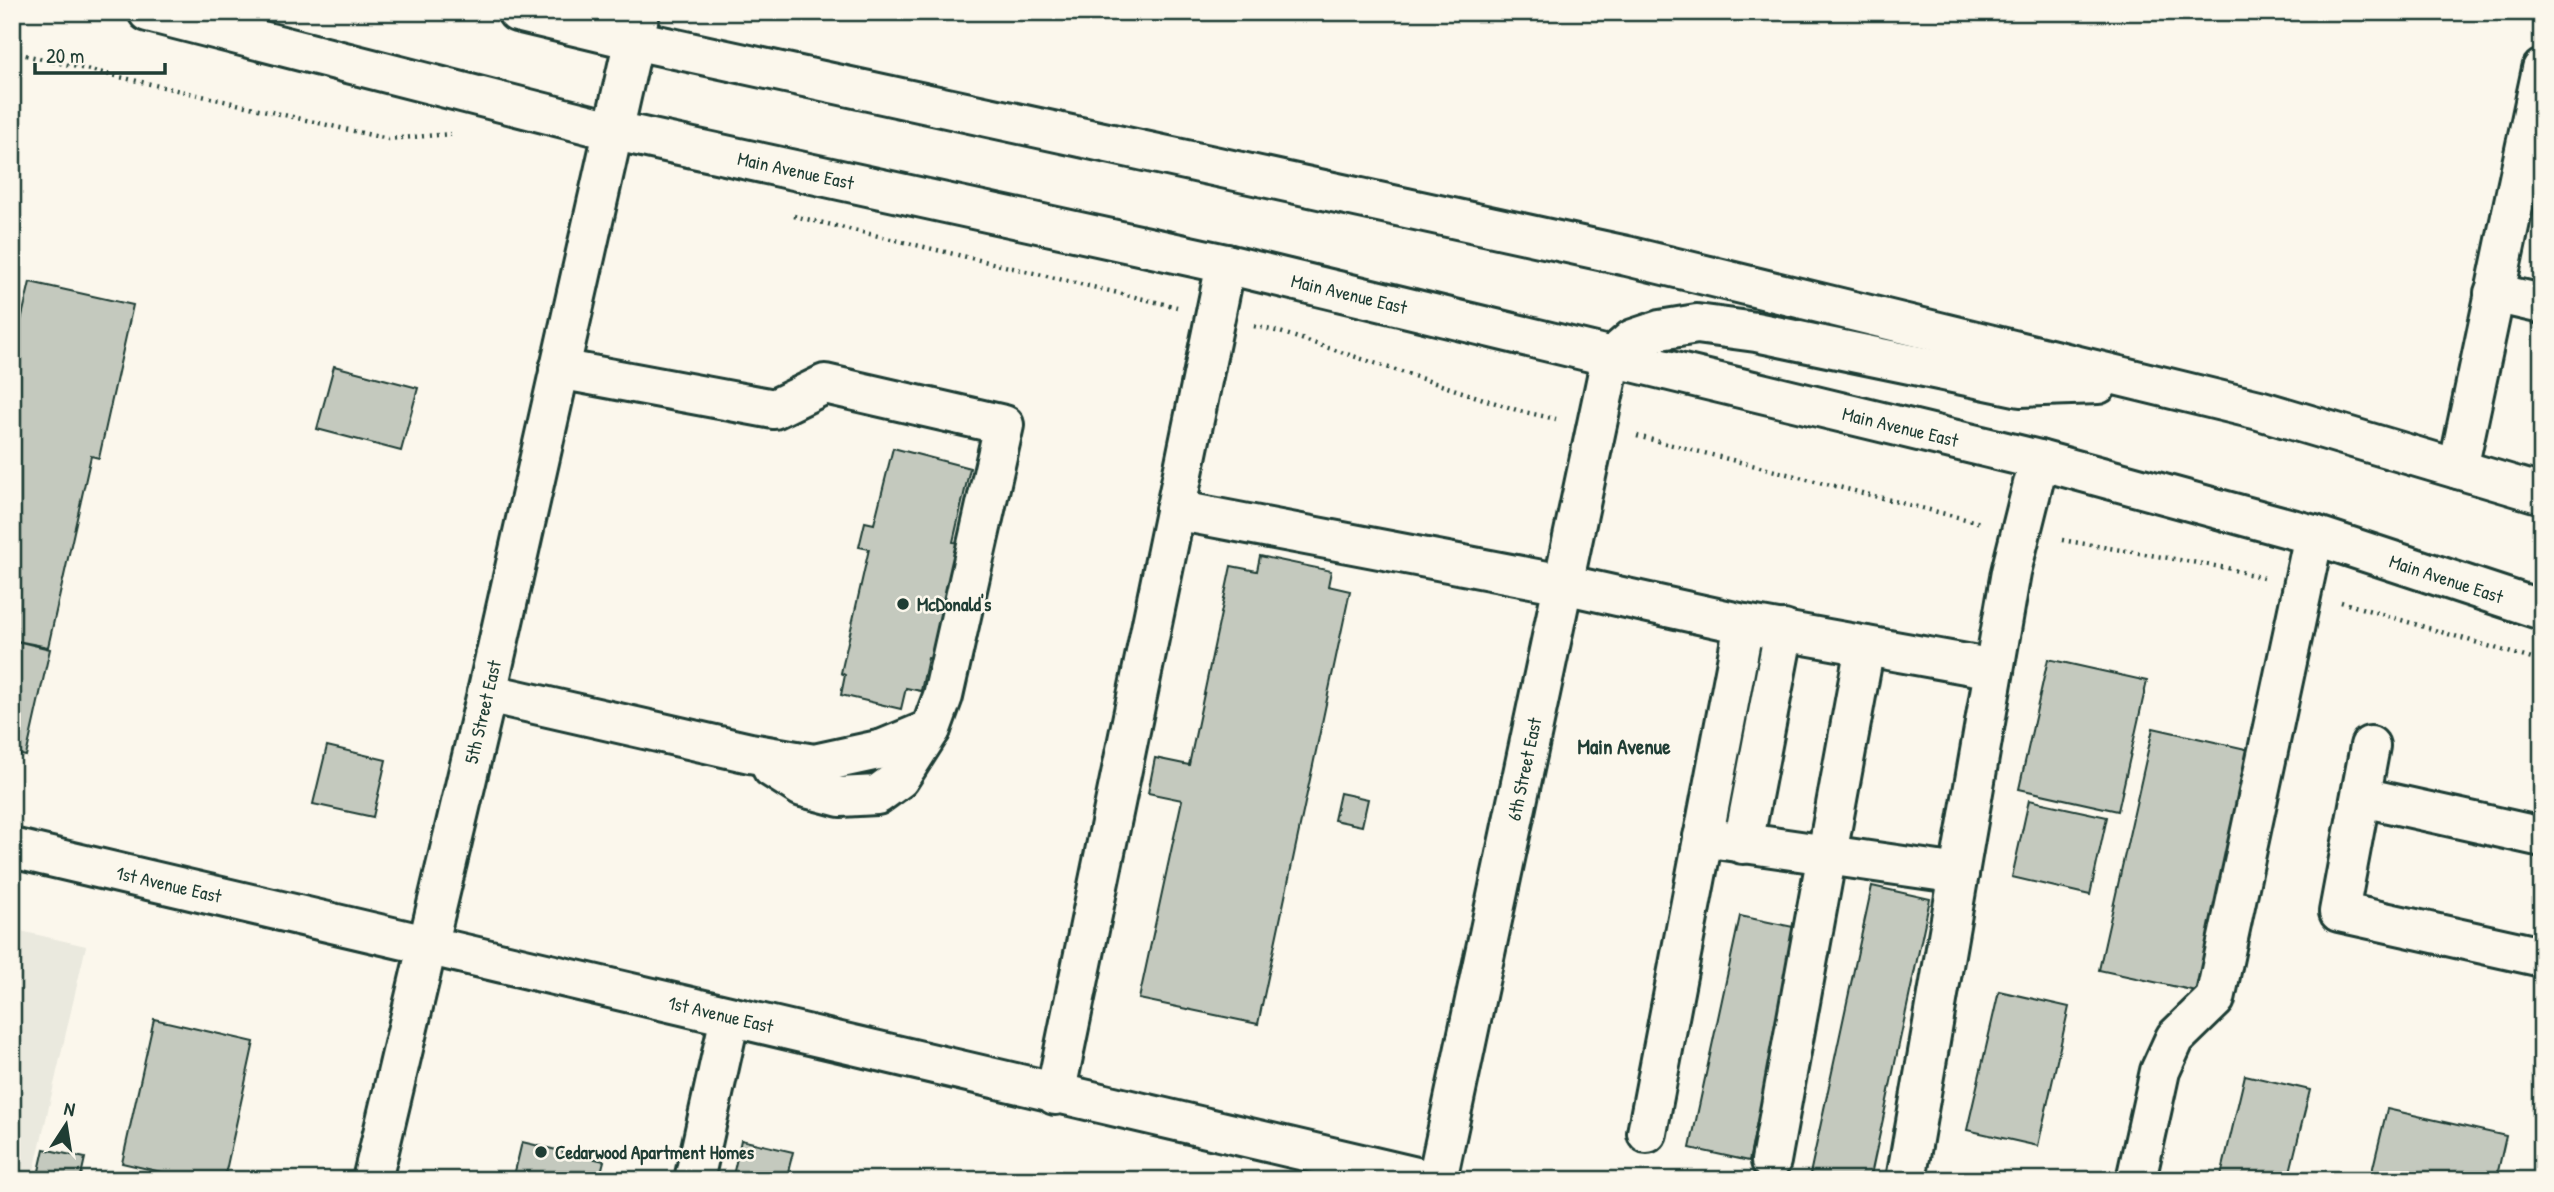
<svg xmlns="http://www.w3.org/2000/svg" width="2554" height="1192" font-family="'Patrick Hand',sans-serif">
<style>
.built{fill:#eae9de}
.building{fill:#c4c9be;stroke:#1f3d34;stroke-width:2}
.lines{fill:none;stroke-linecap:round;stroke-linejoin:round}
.minor-casing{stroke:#1f3d34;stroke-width:44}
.major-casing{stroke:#1f3d34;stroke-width:44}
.path{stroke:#1f3d34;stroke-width:4.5;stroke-dasharray:2 5;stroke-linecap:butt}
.minor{stroke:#fbf7ec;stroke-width:38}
.major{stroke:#fbf7ec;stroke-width:38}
.poi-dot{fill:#1f3d34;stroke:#fbf7ec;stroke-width:2.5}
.labels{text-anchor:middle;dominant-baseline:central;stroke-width:5;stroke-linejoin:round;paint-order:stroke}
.street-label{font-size:19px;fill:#1f3d34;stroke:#fbf7ec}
.poi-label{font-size:19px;font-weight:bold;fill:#1f3d34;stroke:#fbf7ec;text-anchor:start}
.neighbourhood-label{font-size:21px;font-weight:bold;fill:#1f3d34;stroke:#fbf7ec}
</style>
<rect width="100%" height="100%" fill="#fbf7ec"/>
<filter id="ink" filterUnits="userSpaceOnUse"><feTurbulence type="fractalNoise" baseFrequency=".0143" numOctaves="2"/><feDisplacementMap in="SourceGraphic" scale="14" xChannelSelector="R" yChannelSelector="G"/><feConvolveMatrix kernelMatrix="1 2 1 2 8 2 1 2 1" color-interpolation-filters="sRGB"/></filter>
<g filter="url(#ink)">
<path class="built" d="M12,929L86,946L32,1180H12Z"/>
<path class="building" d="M30,282L133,305L99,458L91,456L48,647L12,640V359Z
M334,366L418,388L401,451L317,429Z
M893,448L970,468L953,542L963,544L936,659L928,658L921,691L906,688L901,709L841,695L845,675L841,673L869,549L859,547L865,522L874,524Z
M1260,556L1331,571L1328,586L1350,591L1258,1024L1139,999L1182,800L1148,793L1155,758L1189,765L1231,566L1257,571Z
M12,640L50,649L26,756L12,753Z
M2048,659L2147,681L2118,811L2019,789Z
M2153,728L2259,752L2205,993L2099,970Z
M327,746L386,760L373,817L313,804Z
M1340,793L1368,799L1362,826L1334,820Z
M2029,800L2107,817L2090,895L2012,877Z
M1872,886L1930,899L1870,1180H1838L1810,1174Z
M1740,916L1798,928L1749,1161L1690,1148Z
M1999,991L2069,1007L2038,1146L1967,1130Z
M154,1019L254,1042L224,1180H196L122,1163Z
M2245,1075L2310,1090L2288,1180H2220Z
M2387,1109L2506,1136L2496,1180H2370Z
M741,1140L793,1152L786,1180H732Z
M522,1142L604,1161L599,1180H513Z
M44,1149L85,1158L80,1180H37Z"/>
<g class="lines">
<g class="minor-casing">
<g id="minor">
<path d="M2494,293L2542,304"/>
<path d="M2458,469L2542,69"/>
<path d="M1175,510L1563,584L1744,624L1994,669"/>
<path d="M487,693L750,753L814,764L883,749L931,729L943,696L1004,425L825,384L774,409L559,369"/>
<path d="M2370,746L2339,912L2542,957"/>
<path d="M772,768L802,787L840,797L877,795L899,779L931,729"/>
<path d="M2362,797L2542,837"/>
<path d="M1703,837L1959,874"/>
<path d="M1743,844L1784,630"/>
<path id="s1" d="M12,848C485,956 956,1072 1429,1180"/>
<path d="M1055,1095L1226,264"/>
<path d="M1647,1133L1744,624"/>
<path d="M1771,1161L1865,646"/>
<path id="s2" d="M372,1180L487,693L640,12"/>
<path d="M694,1180L730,1017"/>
<path id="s3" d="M1437,1180L1611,358"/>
<path d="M1906,1180L2011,572L2039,460"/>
<path d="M2136,1180L2160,1071L2175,1038L2215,999L2314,535"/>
</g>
</g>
<g class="major-casing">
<g id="major">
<path id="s4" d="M148,12L615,131L1226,264L2039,460L2314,535L2542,610"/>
<path d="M517,12L634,40L1627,256L2259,410L2542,494"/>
<path d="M1611,358L1633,339L1660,330L1697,324L1756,332L2020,387L2098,384"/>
</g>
</g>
<path class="path" d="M12,52L388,139L451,134
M794,216L1177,307
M1254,326L1280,332L1520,411L1556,419
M1637,436L1981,523
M2062,540L2227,568L2263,578
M2341,602L2542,662"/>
<use href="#minor" class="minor"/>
<use href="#major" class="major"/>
</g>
</g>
<g class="poi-dot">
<circle cx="903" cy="604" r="7"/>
<circle cx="541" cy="1152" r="7"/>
</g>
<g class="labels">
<g class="street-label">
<text stroke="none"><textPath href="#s4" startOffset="667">Main Avenue East</textPath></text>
<text stroke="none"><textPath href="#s4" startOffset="1234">Main Avenue East</textPath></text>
<text stroke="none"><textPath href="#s4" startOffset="1801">Main Avenue East</textPath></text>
<text stroke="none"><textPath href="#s4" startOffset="2368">Main Avenue East</textPath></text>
<text stroke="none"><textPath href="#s2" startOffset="481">5th Street East</textPath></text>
<text stroke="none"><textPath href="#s3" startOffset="420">6th Street East</textPath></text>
<text stroke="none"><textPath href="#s1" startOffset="161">1st Avenue East</textPath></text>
<text stroke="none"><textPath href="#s1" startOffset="728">1st Avenue East</textPath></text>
</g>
<g class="poi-label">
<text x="917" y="604">McDonald's</text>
<text x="555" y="1152">Cedarwood Apartment Homes</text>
</g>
<g class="neighbourhood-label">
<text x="1624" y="746">Main Avenue</text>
</g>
</g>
<rect width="2554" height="1192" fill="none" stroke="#fbf7ec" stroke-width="42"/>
<rect x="21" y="21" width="2512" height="1150" fill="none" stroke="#1f3d34" stroke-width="2.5" filter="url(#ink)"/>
<g transform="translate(66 1125) rotate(12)" stroke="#fbf7ec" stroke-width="5" paint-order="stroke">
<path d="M0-5L12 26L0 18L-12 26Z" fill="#1f3d34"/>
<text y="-10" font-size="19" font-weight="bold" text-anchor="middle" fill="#1f3d34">N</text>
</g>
<path d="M35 63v10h130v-10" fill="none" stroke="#1f3d34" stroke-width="3.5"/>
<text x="46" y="63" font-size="21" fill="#1f3d34" stroke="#fbf7ec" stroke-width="5" paint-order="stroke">20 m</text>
</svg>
